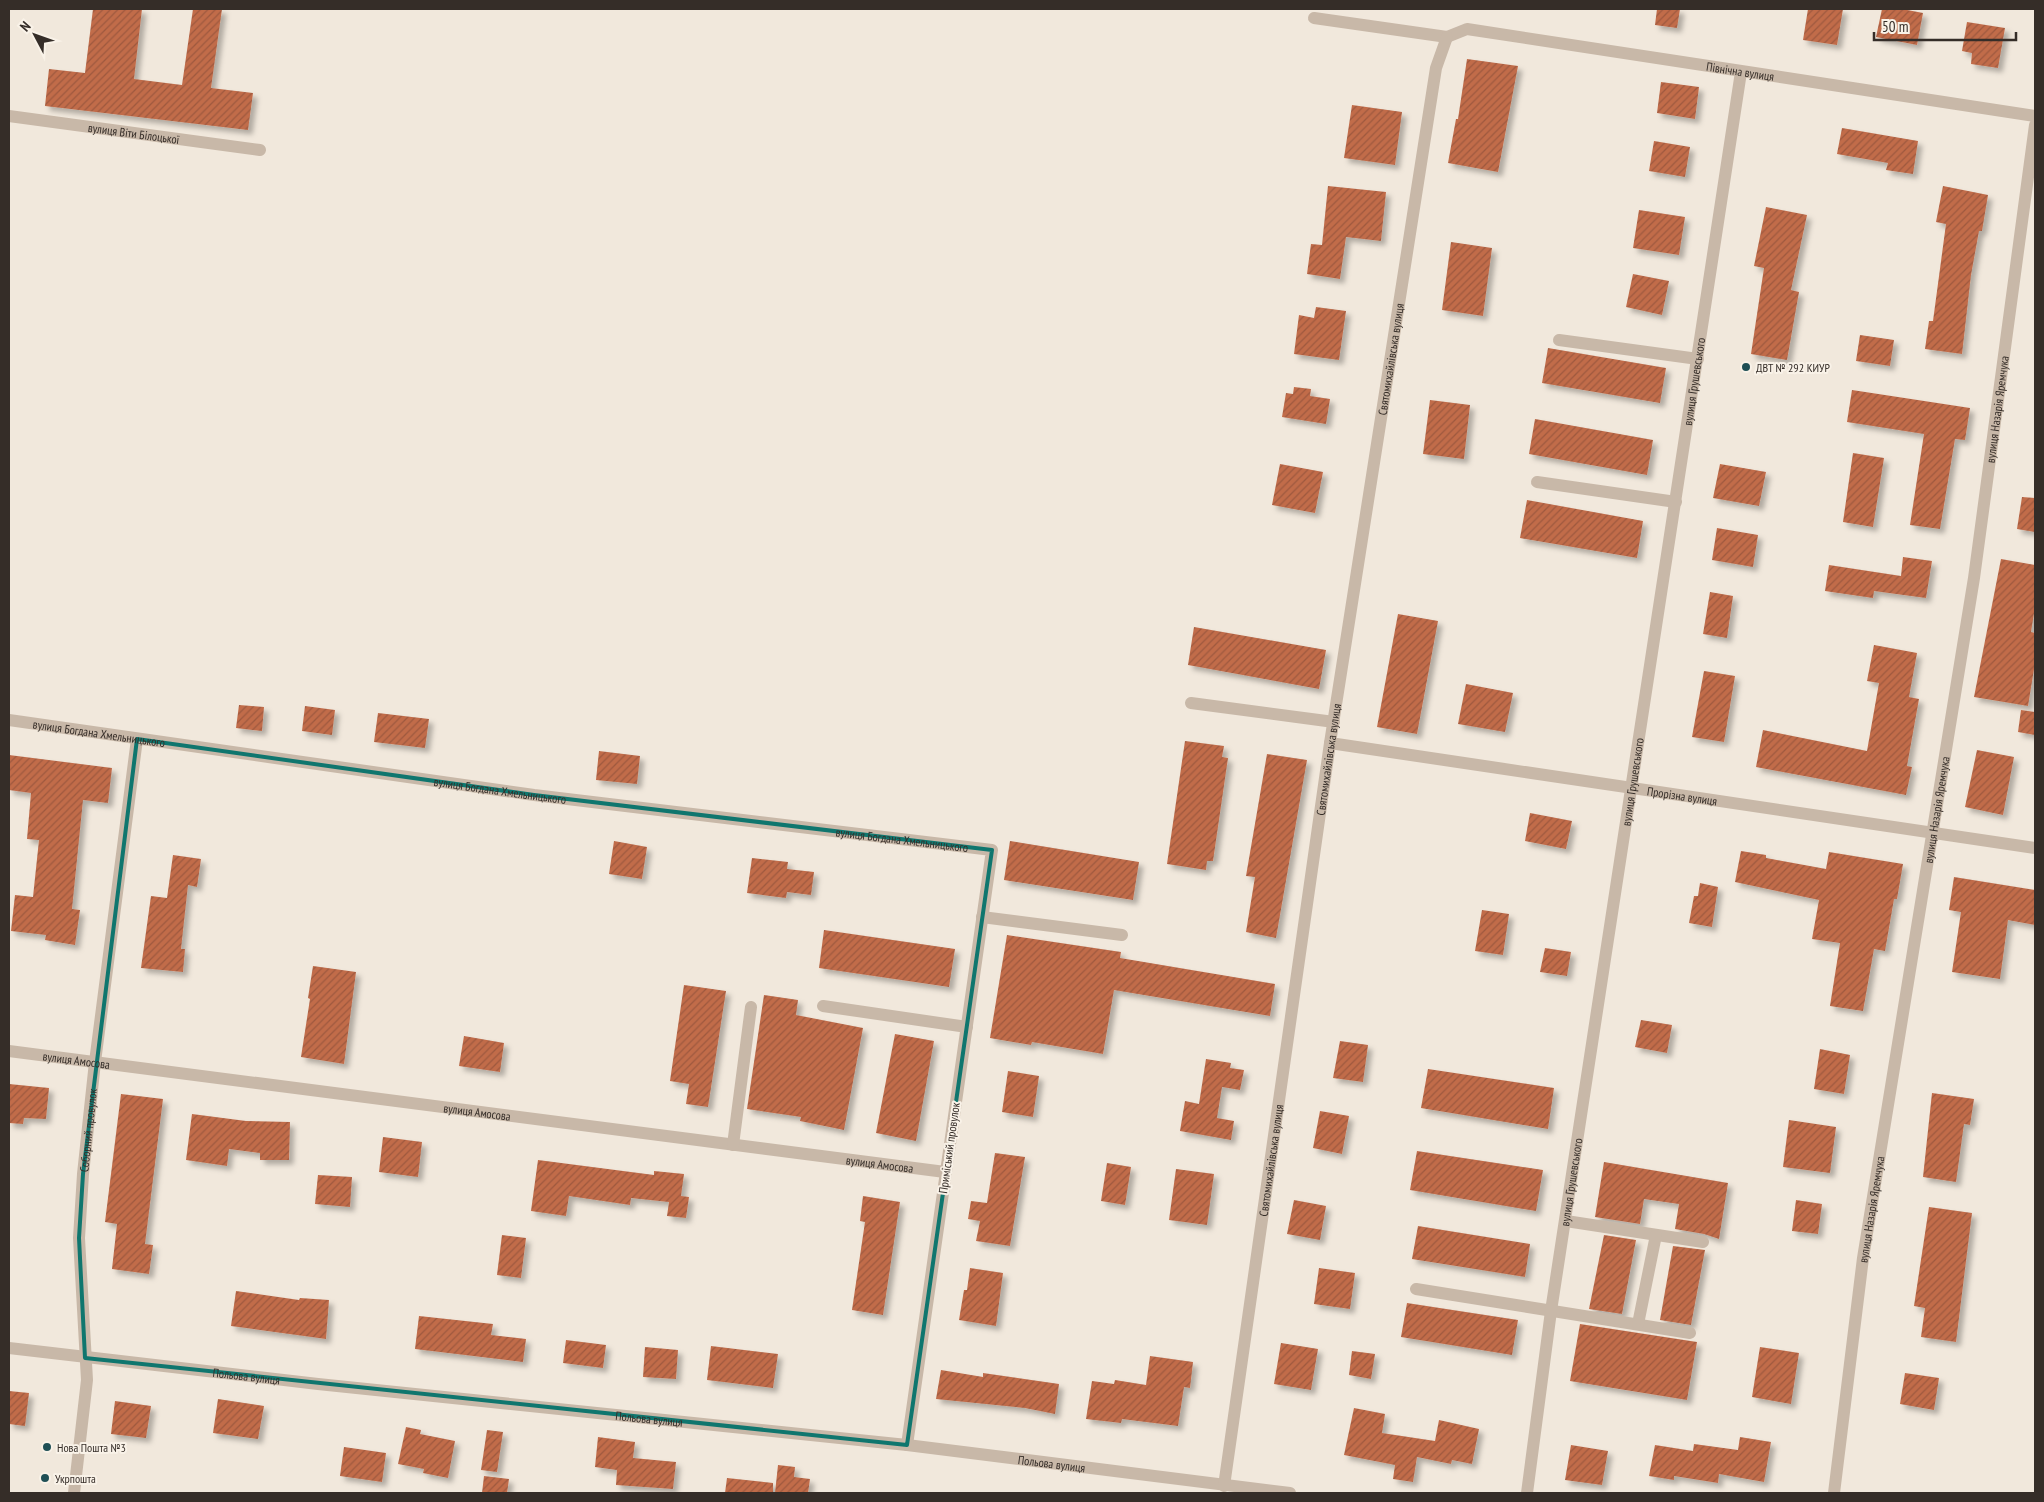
<svg xmlns="http://www.w3.org/2000/svg" width="2044" height="1502" font-family="'PT Sans Narrow',sans-serif">
<style>
.building{fill:url(#building-hatch);filter:url(#shadow)}
.lines{fill:none;stroke-linecap:round;stroke-linejoin:round}
.minor{stroke:#c8b8a8;stroke-width:12}
.marked{fill:none;stroke:#0f766e;stroke-width:4;stroke-linejoin:round}
.poi-dot{fill:#1f4f55;stroke:#f9f2e8;stroke-width:2}
.labels{text-anchor:middle;dominant-baseline:central;stroke-width:4;stroke-linejoin:round;paint-order:stroke}
.street-label{font-size:12px;fill:#352d28;stroke:#f9f2e8}
.poi-label{font-size:12px;fill:#352d28;stroke:#f9f2e8;text-anchor:start}
</style>
<defs>
<pattern id="building-hatch" width="6" height="6" patternUnits="userSpaceOnUse" patternTransform="scale(1.25)"><rect width="6" height="6" fill="#c16c4a"/><path d="M-1 1l2-2M0 6l6-6M5 7l2-2" fill="none" stroke="#9e593e"/></pattern>
<filter id="shadow"><feDropShadow dx="4.5" dy="4.5" stdDeviation="2.5" flood-color="#0004"/></filter>
</defs>
<rect width="100%" height="100%" fill="#f1e8dc"/>
<path class="building" d="M93,9H142L134,79L182,85L193,9H222L211,88L253,93L248,130L45,106L49,69L85,73Z
M1657,9H1680L1677,28L1655,25Z
M1808,9H1843L1837,45L1803,40Z
M1882,9H1902L1923,13L1917,45L1876,37Z
M1967,22L2005,28L1998,68L1971,64L1972,53L1962,51Z
M1467,59L1518,66L1498,172L1448,163L1456,119H1458Z
M1661,82L1699,87L1695,119L1657,113Z
M1352,105L1402,112L1395,165L1344,158Z
M1842,128L1918,141L1913,174L1886,170L1888,163L1837,154Z
M1654,141L1690,147L1685,177L1649,171Z
M1328,186L1386,192L1381,241L1346,237L1340,279L1307,274L1311,244L1322,245Z
M1943,186L1988,195L1982,231H1979L1971,275L1962,354L1925,349L1929,321H1933L1946,224L1936,222Z
M1766,207L1807,215L1791,290L1799,292L1787,360L1751,354L1764,268L1754,266Z
M1639,210L1685,217L1679,255L1633,248Z
M1451,242L1492,248L1483,316L1442,310Z
M1633,274L1669,281L1662,315L1626,307Z
M1316,307L1346,311L1339,360L1294,354L1299,315L1314,318Z
M1860,335L1894,340L1890,366L1856,361Z
M1548,348L1666,368L1660,403L1542,383Z
M1294,387L1311,389L1310,396L1330,399L1326,424L1282,417L1286,393L1293,394Z
M1852,390L1970,408L1965,440L1955,439L1940,529L1910,525L1924,434L1847,422Z
M1430,400L1470,405L1464,459L1423,454Z
M1535,419L1653,440L1647,475L1529,454Z
M1853,453L1884,458L1873,527L1843,522Z
M1280,464L1323,472L1315,513L1272,505Z
M1720,464L1766,472L1759,506L1713,498Z
M2022,497L2035,498V532L2017,529Z
M1527,500L1643,521L1637,558L1520,538Z
M1717,528L1758,535L1753,567L1712,560Z
M1903,557L1932,561L1926,598L1874,591L1873,598L1825,591L1829,565L1901,576Z
M2001,559L2035,565V607L2031,632L2035,633V663L2028,706L1974,697Z
M1710,592L1733,596L1727,638L1703,634Z
M1398,614L1438,621L1417,734L1377,727Z
M1194,627L1326,650L1319,689L1188,665Z
M1874,645L1917,653L1909,697L1919,699L1907,766L1912,767L1906,795L1756,767L1763,730L1867,751L1879,683L1867,681Z
M1704,671L1735,676L1724,742L1692,737Z
M1466,684L1513,693L1505,732L1458,724Z
M239,705L264,707L262,731L236,728Z
M305,706L335,710L332,735L302,731Z
M2021,710L2035,712V735L2018,732Z
M378,713L429,719L425,748L374,742Z
M1185,741L1224,746L1222,757L1228,758L1213,861H1207L1206,870L1167,864Z
M1977,750L2014,757L2003,815L1965,807Z
M599,751L640,756L637,784L596,780Z
M1267,754L1307,760L1276,938L1246,932L1255,877L1246,876Z
M9,755L112,768L108,803L83,800L72,909L80,910L75,945L45,940L46,935L11,931L15,895L33,897L39,840L27,839L31,793L9,790Z
M1530,813L1572,821L1566,849L1525,841Z
M614,841L647,847L642,879L609,874Z
M1010,841L1139,862L1133,900L1004,880Z
M1741,851L1766,855V858L1826,869L1829,852L1903,864L1897,899H1894L1885,951L1874,949L1863,1011L1830,1006L1840,943L1812,939L1819,900L1735,882Z
M173,855L201,859L197,887L188,885L181,949H185L183,972L141,968L151,896L167,898Z
M752,858L788,862L787,869L814,872L811,895L787,892L786,898L747,893Z
M1954,877L2035,890V925L2008,920L2000,979L1952,972L1961,912L1949,910Z
M1700,883L1718,887L1712,927L1689,923L1694,896H1698Z
M1482,910L1509,914L1503,955L1475,951Z
M824,930L955,949L949,987L819,968Z
M1007,935L1121,952L1120,958L1275,984L1270,1016L1114,990L1103,1054L1032,1042L1031,1045L990,1038Z
M1545,948L1571,952L1567,976L1540,972Z
M313,966L356,972L344,1064L301,1057L310,999L308,998Z
M684,985L726,991L708,1107L686,1104L689,1084L670,1081Z
M764,995L798,1000L796,1015L863,1028L844,1130L800,1121L801,1117L747,1109Z
M1641,1020L1672,1025L1667,1053L1635,1047Z
M895,1034L934,1041L916,1141L876,1133Z
M464,1036L504,1043L500,1072L459,1066Z
M1340,1041L1368,1045L1363,1082L1333,1078Z
M1820,1049L1850,1055L1844,1094L1814,1089Z
M1206,1059L1231,1063L1230,1068L1244,1070L1240,1090L1222,1087L1217,1118L1234,1121L1231,1140L1180,1131L1185,1101L1199,1104Z
M1428,1069L1554,1088L1548,1129L1421,1108Z
M1008,1071L1039,1076L1033,1117L1002,1112Z
M9,1084L49,1088L46,1119L24,1118L23,1124L9,1123Z
M1932,1093L1974,1099L1970,1125L1964,1124L1956,1182L1923,1177Z
M121,1094L163,1099L145,1244L153,1245L149,1274L112,1269L117,1224L105,1222Z
M1320,1111L1349,1116L1342,1154L1313,1148Z
M192,1114L246,1121L290,1122L289,1160H260V1153L229,1149L227,1166L186,1160Z
M1789,1120L1836,1127L1830,1173L1783,1167Z
M383,1137L422,1142L418,1177L379,1172Z
M1417,1151L1543,1170L1536,1211L1410,1190Z
M995,1153L1025,1157L1010,1246L976,1241L980,1221L968,1219L971,1201L987,1203Z
M538,1160L654,1175V1171L684,1174L681,1196L689,1197L686,1218L667,1216L669,1202L631,1198L630,1205L569,1196L566,1216L531,1211Z
M1604,1162L1728,1183L1719,1239L1704,1234L1675,1229L1679,1204L1644,1199L1640,1224L1595,1217Z
M1107,1163L1131,1167L1125,1205L1101,1201Z
M1176,1169L1214,1174L1207,1225L1169,1220Z
M318,1175L352,1177L350,1207L315,1204Z
M863,1196L900,1202L883,1315L852,1310L865,1222L860,1221Z
M1294,1200L1326,1206L1320,1240L1287,1234Z
M1796,1200L1822,1204L1818,1234L1792,1231Z
M1929,1207L1972,1213L1956,1342L1921,1337L1925,1308L1914,1306Z
M1418,1226L1530,1244L1525,1277L1412,1259Z
M502,1235L526,1238L521,1278L497,1275Z
M1604,1235L1636,1240L1622,1314L1589,1309Z
M1673,1246L1705,1250L1691,1325L1660,1320Z
M970,1268L1003,1273L996,1326L959,1320L964,1290H967Z
M1319,1268L1355,1273L1350,1309L1314,1304Z
M236,1291L299,1300L300,1298L329,1300L326,1339L231,1326Z
M1407,1303L1518,1320L1512,1355L1401,1337Z
M419,1316L493,1324L491,1335L526,1339L523,1362L415,1349Z
M1580,1324L1697,1342L1687,1400L1570,1381Z
M566,1340L606,1345L603,1368L563,1363Z
M1281,1343L1318,1349L1311,1390L1274,1384Z
M711,1346L778,1354L773,1388L707,1380Z
M645,1347L678,1350L676,1379L643,1377Z
M1760,1347L1799,1353L1791,1404L1752,1397Z
M1352,1351L1375,1354L1371,1379L1349,1375Z
M1150,1356L1193,1362L1190,1388L1184,1387L1178,1426L1122,1419L1121,1423L1086,1419L1092,1381L1114,1384L1115,1380L1146,1385Z
M941,1370L983,1377V1373L1059,1384L1055,1414L1025,1408L936,1399Z
M1905,1373L1939,1378L1934,1410L1900,1404Z
M9,1391L29,1393L25,1426L9,1424Z
M218,1399L264,1406L258,1439L213,1433Z
M115,1401L151,1406L146,1438L111,1434Z
M1354,1408L1385,1414L1382,1433L1435,1441L1439,1420L1479,1429L1472,1464L1452,1460L1451,1464L1417,1457L1413,1482L1393,1479L1395,1465L1344,1455Z
M406,1427L421,1430L420,1434L455,1441L448,1478L423,1473L424,1469L398,1464Z
M487,1430L503,1432L497,1472L481,1470Z
M598,1437L635,1442L633,1458L676,1462L673,1489L616,1485L617,1470L595,1467Z
M1740,1437L1771,1442L1764,1482L1719,1474L1718,1483L1674,1476V1480L1649,1476L1655,1445L1693,1451L1694,1444L1738,1450Z
M1571,1445L1608,1451L1602,1485L1565,1480Z
M344,1447L386,1453L382,1482L340,1476Z
M778,1465L795,1467L794,1477L810,1479L808,1493H775Z
M484,1476L509,1479L507,1493H482Z
M727,1478L773,1483V1493H725Z"/>
<g class="lines">
<g class="minor">
<path d="M1314,18L1447,37"/>
<path id="s1" d="M1447,37L1467,29L2035,116"/>
<path id="s2" d="M9,116L260,150"/>
<path d="M1559,340L1698,359"/>
<path d="M1537,482L1676,502"/>
<path d="M1191,703L1334,722"/>
<path id="s3" d="M9,720L534,795L992,850L907,1445"/>
<path id="s4" d="M1330,743L2035,848"/>
<path d="M982,917L1122,935"/>
<path d="M823,1006L967,1027"/>
<path id="s5" d="M9,1051L945,1172"/>
<path d="M733,1145L751,1007"/>
<path d="M1566,1221L1703,1242"/>
<path d="M1416,1289L1690,1333"/>
<path d="M1638,1324L1656,1235"/>
<path id="s6" d="M9,1348L318,1384L907,1445L1290,1493"/>
<path id="s7" d="M1224,1486L1330,743L1436,68L1447,37"/>
<path id="s8" d="M74,1493L87,1380L79,1238L83,1174L95,1062L137,739"/>
<path id="s9" d="M1527,1493L1551,1311L1741,72"/>
<path id="s10" d="M1834,1493L1863,1258L1974,578L2035,125"/>
</g>
</g>
<path class="marked" d="M137,739L534,795L992,850L907,1445L85,1358L79,1238L83,1174Z"/>
<g class="poi-dot">
<circle cx="1746" cy="367" r="5"/>
<circle cx="47" cy="1447" r="5"/>
<circle cx="45" cy="1478" r="5"/>
</g>
<g class="labels">
<g class="street-label">
<text stroke="none"><textPath href="#s1" startOffset="298">Північна вулиця</textPath></text>
<text stroke="none"><textPath href="#s2" startOffset="126">вулиця Віти Білоцької</textPath></text>
<text stroke="none"><textPath href="#s7" startOffset="1139">Святомихайлівська вулиця</textPath></text>
<text stroke="none"><textPath href="#s9" startOffset="1124">вулиця Грушевського</textPath></text>
<text stroke="none"><textPath href="#s10" startOffset="1096">вулиця Назарія Яремчука</textPath></text>
<text stroke="none"><textPath href="#s3" startOffset="91">вулиця Богдана Хмельницького</textPath></text>
<text stroke="none"><textPath href="#s7" startOffset="734">Святомихайлівська вулиця</textPath></text>
<text stroke="none"><textPath href="#s9" startOffset="719">вулиця Грушевського</textPath></text>
<text stroke="none"><textPath href="#s3" startOffset="496">вулиця Богдана Хмельницького</textPath></text>
<text stroke="none"><textPath href="#s4" startOffset="356">Прорізна вулиця</textPath></text>
<text stroke="none"><textPath href="#s10" startOffset="691">вулиця Назарія Яремчука</textPath></text>
<text stroke="none"><textPath href="#s3" startOffset="901">вулиця Богдана Хмельницького</textPath></text>
<text stroke="none"><textPath href="#s5" startOffset="68">вулиця Амосова</textPath></text>
<text stroke="none"><textPath href="#s5" startOffset="472">вулиця Амосова</textPath></text>
<text stroke="none"><textPath href="#s8" startOffset="364">Соборний провулок</textPath></text>
<text transform="translate(949 1148) rotate(-82)">Приміський провулок</text>
<text stroke="none"><textPath href="#s7" startOffset="329">Святомихайлівська вулиця</textPath></text>
<text stroke="none"><textPath href="#s5" startOffset="878">вулиця Амосова</textPath></text>
<text stroke="none"><textPath href="#s9" startOffset="314">вулиця Грушевського</textPath></text>
<text stroke="none"><textPath href="#s10" startOffset="286">вулиця Назарія Яремчука</textPath></text>
<text stroke="none"><textPath href="#s6" startOffset="239">Польова вулиця</textPath></text>
<text stroke="none"><textPath href="#s6" startOffset="644">Польова вулиця</textPath></text>
<text stroke="none"><textPath href="#s6" startOffset="1049">Польова вулиця</textPath></text>
</g>
<g class="poi-label">
<text x="1756" y="367">ДВТ № 292 КИУР</text>
<text x="57" y="1447">Нова Пошта №3</text>
<text x="55" y="1478">Укрпошта</text>
</g>
</g>
<rect width="2044" height="1502" fill="none" stroke="#352d28" stroke-width="20"/>
<g transform="translate(35 35) rotate(311)" stroke="#f9f2e8" stroke-width="4" paint-order="stroke">
<path d="M0-4L9 19L0 12L-9 19Z" fill="#352d28"/>
<text y="-8" font-size="14" font-weight="bold" text-anchor="middle" fill="#352d28">N</text>
</g>
<path d="M1874 32v8h142v-8" fill="none" stroke="#352d28" stroke-width="2.5"/>
<text x="1882" y="32" font-size="15" fill="#352d28" stroke="#f9f2e8" stroke-width="4" paint-order="stroke">50 m</text>
</svg>
